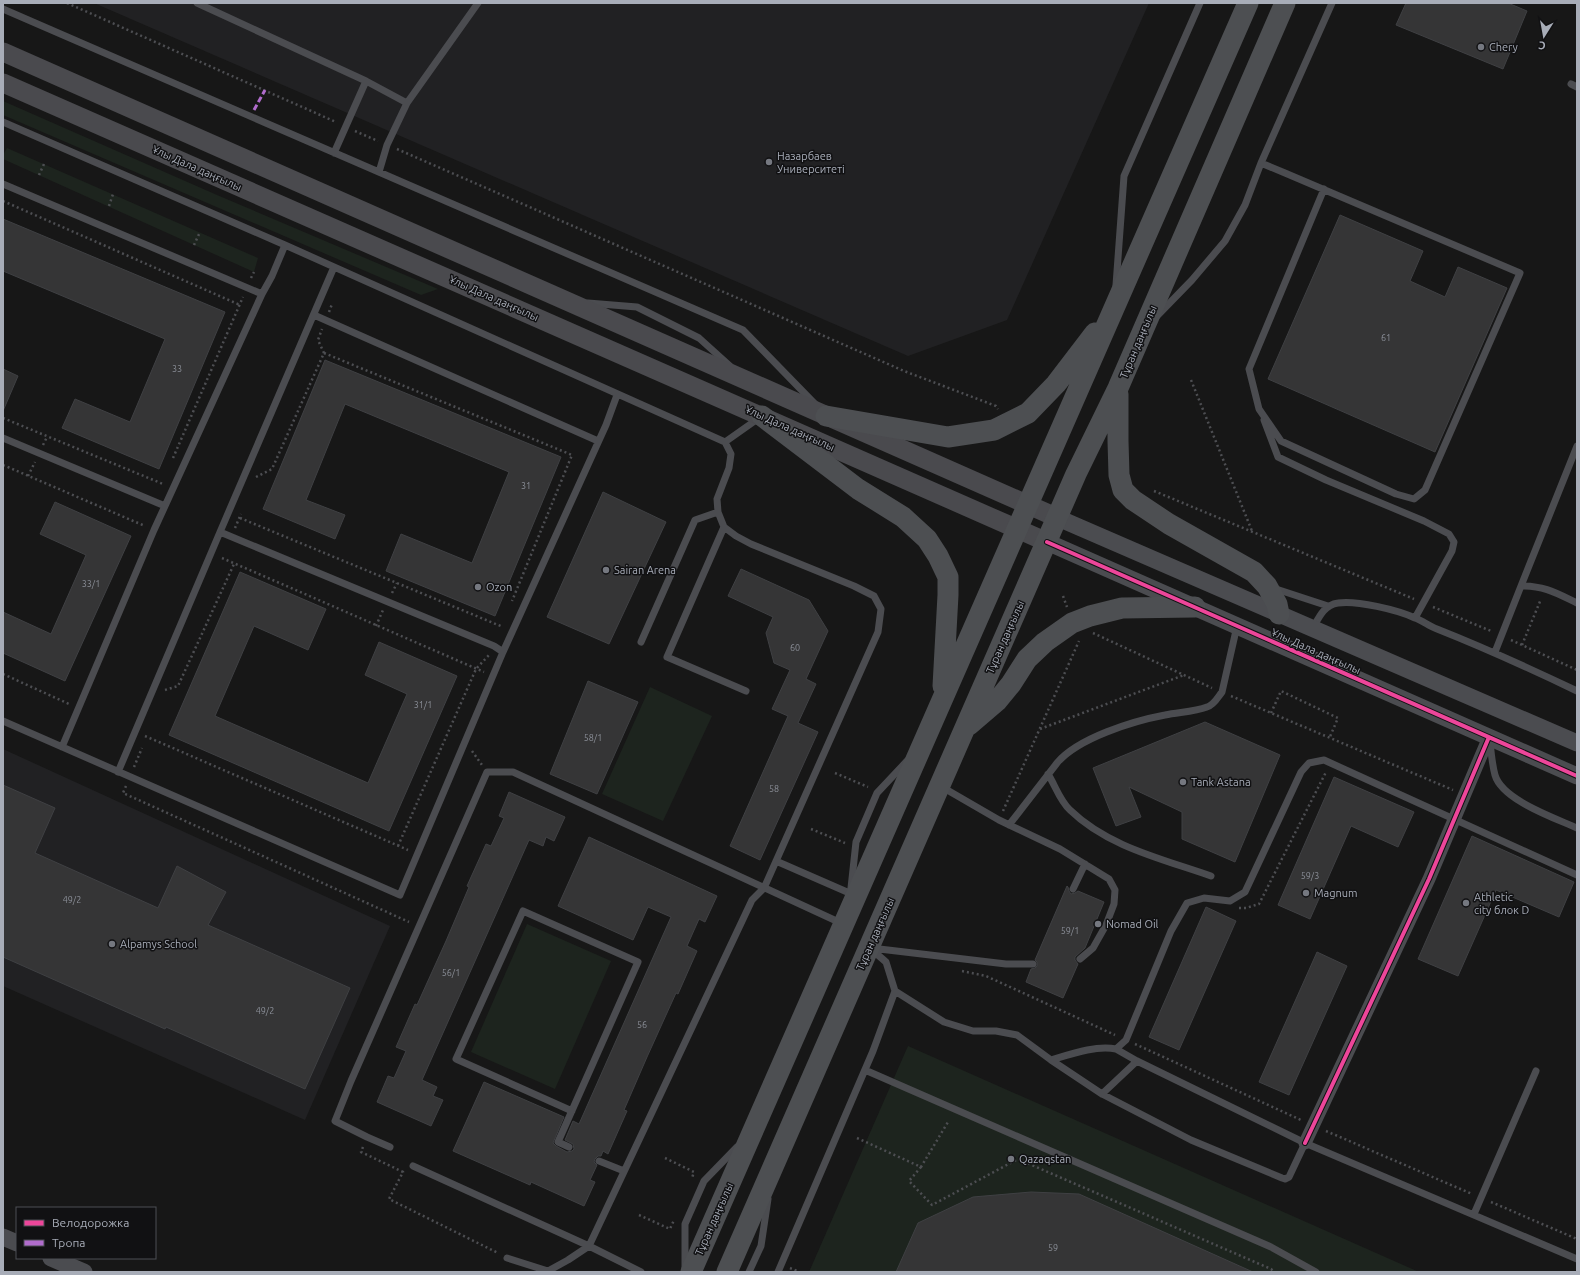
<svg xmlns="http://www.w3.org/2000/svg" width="1580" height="1275" font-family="Ubuntu,sans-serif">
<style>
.built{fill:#212123}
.green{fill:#1d241e}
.building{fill:#353536;stroke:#3f4043}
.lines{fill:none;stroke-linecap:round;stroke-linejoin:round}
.path{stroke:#4d4e52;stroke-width:2.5;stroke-dasharray:2 3;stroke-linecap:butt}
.service{stroke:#4b4c50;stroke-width:7}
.minor{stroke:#4b4c50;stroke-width:13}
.tertiary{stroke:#4b4c50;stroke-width:17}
.secondary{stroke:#4a4a4e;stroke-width:19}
.primary{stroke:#4d4f52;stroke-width:21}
.quiet{stroke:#b06ccc;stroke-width:3;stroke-dasharray:6 3;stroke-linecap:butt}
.cycleway-casing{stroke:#111113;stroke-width:6}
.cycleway{stroke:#ed469a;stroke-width:4}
.poi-dot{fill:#757880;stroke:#111113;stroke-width:1.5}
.labels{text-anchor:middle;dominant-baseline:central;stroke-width:3;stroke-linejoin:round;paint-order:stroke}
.number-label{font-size:9px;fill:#8b8f98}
.poi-label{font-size:11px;fill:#a8adb8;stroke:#111113;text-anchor:start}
.street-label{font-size:11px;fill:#a8adb8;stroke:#111113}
</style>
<rect width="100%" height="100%" fill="#171717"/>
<path class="built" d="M94,3H1149L1007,320L908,356Z
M3,749L390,926L305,1120L3,986Z"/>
<path class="green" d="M3,101L217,195L438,289L421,295L3,115Z
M7,148L258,258L254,272L3,159V155Z
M650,687L712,716L663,821L602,794Z
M527,924L611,961L555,1089L471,1052Z
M908,1046L1419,1272H809Z"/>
<path class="building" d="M1406,3H1508L1527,11L1503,69L1396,25Z
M1340,215L1423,251L1410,281L1445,297L1458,267L1507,288L1435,452L1268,379Z
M3,219L225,312L159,469L62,428L75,399L130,422L165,339L3,271Z
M325,360L561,457L495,616L386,571L401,534L472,563L509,472L345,404L306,500L345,515L335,539L263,509Z
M3,369L18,376L3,411Z
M603,492L666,522L609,644L547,617Z
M55,502L131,536L65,681L3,653V612L51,634L86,555L40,534Z
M741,569L809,600L828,631L806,679L816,684L798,723L818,732L760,860L730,846L788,716L772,709L790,670L774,663L766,633L773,617L728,596Z
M240,572L326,609L308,650L254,626L215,716L368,783L407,694L365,675L379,642L457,676L389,831L169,735Z
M588,681L638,702L597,794L550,774Z
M1205,722L1280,755L1235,862L1182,839V812L1129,787L1141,817L1116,826L1093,768Z
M1334,777L1414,812L1398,847L1351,826L1310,919L1278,905Z
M3,785L55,808L35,853L158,908L177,866L226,892L208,925L350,988L305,1089L166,1027L165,1029L3,957Z
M509,792L565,817L554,841L546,837L543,846L529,840L422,1080L437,1087L433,1096L443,1100L431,1126L377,1102L388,1076L394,1078L406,1051L396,1047L415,1004L417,1005L446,941L469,887L467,886L486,844L491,846L504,818L499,816Z
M1472,836L1574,882L1559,917L1496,890L1458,976L1418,959Z
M589,837L717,896L705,922L699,919L687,946L697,951L678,994L676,993L647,1057L624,1110L627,1111L608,1154L603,1151L601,1156H598L595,1159L594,1162L597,1165L590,1180L595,1182L584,1206L531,1182L530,1185L453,1151L484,1082L564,1117L553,1143L556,1146L567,1152L572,1151L574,1149L573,1144L565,1140L573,1121L579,1124L671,917L648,907L633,940L558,906Z
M1067,886L1068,887L1069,891L1071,894L1075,893L1078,891L1104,902L1085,948L1075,957V960L1078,964L1063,998L1026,982L1031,969L1035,968L1037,966V962L1035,960Z
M1206,907L1236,921L1179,1050L1149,1037Z
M1317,952L1347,966L1289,1095L1259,1082Z
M1031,1192L1079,1194L1253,1272H896L918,1223L973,1197Z"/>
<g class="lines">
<path class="path" d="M67,3L336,122
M355,131L378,141
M397,149L904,371L996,406L998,409
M39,175L44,164
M3,201L240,305
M109,206L113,194
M194,245L200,232
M251,278L254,272
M329,312L332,304
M324,353L572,455L512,601
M1191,380L1252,531
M3,418L163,484
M43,445L47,437
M173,458L243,297
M3,465L145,526
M28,476L35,462
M256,477L272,469L324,353L318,340L322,329
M1154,491L1414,599
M240,518L503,627
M235,528L241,514
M222,558L484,672
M392,593L397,583
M1063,596L1067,607
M1433,607L1491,631
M376,626L383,610
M1093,633L1212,688
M1511,640L1577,670
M1522,645L1541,599
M3,674L69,704L68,705
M165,690L178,686L234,564
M1231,696L1453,790
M1271,713L1281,691L1338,718L1329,739
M1040,729L1184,675
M145,736L408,850
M472,751L482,765
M134,767L142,748
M835,773L868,787
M126,786L123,793L409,922
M1003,811L1079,641
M811,829L845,843
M398,846L476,669L489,655
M1239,908H1246L1259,904L1326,772
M962,971L986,976L1115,1035
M1135,1044L1301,1120
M1326,1131L1472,1194
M857,1138L921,1167L948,1122
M363,1147L361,1152L403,1172L389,1199L498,1253
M665,1158L694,1172L692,1178
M921,1167L909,1181L932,1205L1018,1159L1271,1269L1275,1272
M1491,1202L1577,1239
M639,1215L670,1229L674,1220
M790,1268L797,1271"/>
<path class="service" d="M197,3L366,81L407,103
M3,9L743,330L815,404
M1571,84L1577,87
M3,122L285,245L725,442L759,418
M334,153L366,81
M1261,163L1285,173L1520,273L1425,490L1414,499L1396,494L1281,441L1259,409L1249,369L1324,189
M379,172L387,145L407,103L478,3
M3,184L262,294
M1116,285L1124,176L1200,3
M588,303L637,307L699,338L730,366
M314,315L598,441
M1157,316L1192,280L1225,241L1245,205L1261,163L1332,3
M1264,420L1278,457L1326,480L1424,521L1449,534L1454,542L1452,551L1415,618
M3,438L165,506
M725,442L731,454L729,468L717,499L718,512L724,527L667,657L746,691
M220,532L494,646L503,652
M1521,586L1577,446
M1273,588L1328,606
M1313,628C1319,617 1324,605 1338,603C1356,600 1398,610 1415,618C1423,621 1429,626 1437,629C1485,648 1531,669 1577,691
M641,642L695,520L718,512
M1495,652L1521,586C1545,586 1556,593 1577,603
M3,721L400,895L503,652L606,425L617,395
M1490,741C1491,752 1492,764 1495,775C1502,800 1555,818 1577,828
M62,747L154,530L262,294L272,276L285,245
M118,772L220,532L334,267
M1048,774C1055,785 1060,801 1070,810C1108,847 1163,859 1211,876
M942,787L999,820L1060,849L1109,879L1115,890L1114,904L1106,925L1093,948L1080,959
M1009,825L1057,763C1078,738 1133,721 1165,715C1179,712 1194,712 1207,707C1214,705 1218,697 1222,692L1237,626
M776,861L854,895
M851,888L856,842L877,793L907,761
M1073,889L1085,864
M871,948L1006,964H1033
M895,991L944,1022L973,1031H996L1017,1035L1051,1060C1071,1054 1096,1045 1116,1049L1126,1040L1171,931L1187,903L1204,898L1230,901L1245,892L1301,772L1309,763L1324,760L1577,875
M1116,1049L1137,1061L1305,1143L1577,1259
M1051,1060L1102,1094L1191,1140L1282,1178L1285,1179L1289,1177L1305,1143
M865,1070L1271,1247L1316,1272
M1102,1094L1137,1061
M390,1147L367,1137L335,1121L351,1081L487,772H513L843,924
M569,1147L558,1142L638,962L523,911L456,1059L572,1111
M599,1161L624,1171
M413,1166L589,1246L568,1260L548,1271L507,1258
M1474,1214L1536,1071
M685,1269V1224L704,1181L737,1147
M641,1272L589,1246L752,900L764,888L878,632L881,609L874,596L854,586L751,544L736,536L724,527
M749,1272L761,1246L768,1199
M778,1272L873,1051L895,991L886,962L871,949"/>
<path class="minor" d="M1305,1143L1429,879L1489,737"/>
<path class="tertiary" d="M1058,518L1577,743
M1047,542L1577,776
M3,1237L17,1243
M51,1258L84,1272"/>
<path class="secondary" d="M3,52L1058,518
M3,83L1047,542"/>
<path class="primary" d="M1118,394V441L1119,475L1123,490L1133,500L1169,524L1254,572L1267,586L1277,604L1279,614
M762,416L858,489L903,517L927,539L938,556L948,577V595L943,686
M826,416L948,437L994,430L1028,413L1056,384L1095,333
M969,725L997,701L1011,684L1027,659L1045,642L1072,623L1090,616L1122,608L1195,607
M691,1272L1248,3
M727,1272L1076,474L1118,388L1285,3"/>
<path class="quiet" d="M254,110L265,90"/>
<g class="cycleway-casing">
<path id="cycleway" d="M1047,542L1577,776
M1305,1143L1429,879L1489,737"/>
</g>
<use href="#cycleway" class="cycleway"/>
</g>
<g class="poi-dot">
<circle cx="1481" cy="47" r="4"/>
<circle cx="769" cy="162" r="4"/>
<circle cx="606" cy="570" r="4"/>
<circle cx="478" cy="587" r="4"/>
<circle cx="1183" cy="782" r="4"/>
<circle cx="1306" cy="893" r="4"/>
<circle cx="1466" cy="903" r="4"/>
<circle cx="1098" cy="924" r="4"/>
<circle cx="112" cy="944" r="4"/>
<circle cx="1011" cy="1159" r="4"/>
</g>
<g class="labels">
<g class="number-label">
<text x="1386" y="338">61</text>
<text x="177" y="369">33</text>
<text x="526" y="486">31</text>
<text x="91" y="584">33/1</text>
<text x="795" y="648">60</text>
<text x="423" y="705">31/1</text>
<text x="593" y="738">58/1</text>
<text x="774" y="789">58</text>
<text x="1310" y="876">59/3</text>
<text x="72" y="900">49/2</text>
<text x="1070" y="931">59/1</text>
<text x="451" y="973">56/1</text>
<text x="265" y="1011">49/2</text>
<text x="642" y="1025">56</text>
<text x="1053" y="1248">59</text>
</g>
<g class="poi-label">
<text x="1489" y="47">Chery</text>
<text x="777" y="156">Назарбаев<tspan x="777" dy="13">Университеті</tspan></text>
<text x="614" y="570">Sairan Arena</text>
<text x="486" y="587">Ozon</text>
<text x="1191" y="782">Tank Astana</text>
<text x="1314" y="893">Magnum</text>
<text x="1474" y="897">Athletic<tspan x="1474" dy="13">city блок D</tspan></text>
<text x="1106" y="924">Nomad Oil</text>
<text x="120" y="944">Alpamys School</text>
<text x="1019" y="1159">Qazaqstan</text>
</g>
<g class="street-label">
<text transform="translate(197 168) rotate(24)">Ұлы Дала даңғылы</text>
<text transform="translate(494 298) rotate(24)">Ұлы Дала даңғылы</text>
<text transform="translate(1138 342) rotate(-67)">Тұран даңғылы</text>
<text transform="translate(790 428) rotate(24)">Ұлы Дала даңғылы</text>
<text transform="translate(1005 637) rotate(-66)">Тұран даңғылы</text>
<text transform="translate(1316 651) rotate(24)">Ұлы Дала даңғылы</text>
<text transform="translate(875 934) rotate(-66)">Тұран даңғылы</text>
<text transform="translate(714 1219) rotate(-66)">Тұран даңғылы</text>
</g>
</g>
<rect width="1580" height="1275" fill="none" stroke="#a8adb8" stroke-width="8"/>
<rect x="16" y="1207" width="140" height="52" fill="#111113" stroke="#4d4f55"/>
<rect x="24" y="1220" width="20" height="6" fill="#ed469a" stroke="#4d4f55"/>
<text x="52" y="1227" font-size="12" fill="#a8adb8">Велодорожка</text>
<rect x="24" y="1240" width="20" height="6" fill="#b06ccc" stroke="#4d4f55"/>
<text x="52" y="1247" font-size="12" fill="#a8adb8">Тропа</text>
<g transform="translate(1544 36) rotate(191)" stroke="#111113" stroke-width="3" paint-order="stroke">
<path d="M0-3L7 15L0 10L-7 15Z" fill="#a8adb8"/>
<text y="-6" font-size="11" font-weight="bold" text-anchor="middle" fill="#a8adb8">С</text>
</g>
</svg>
